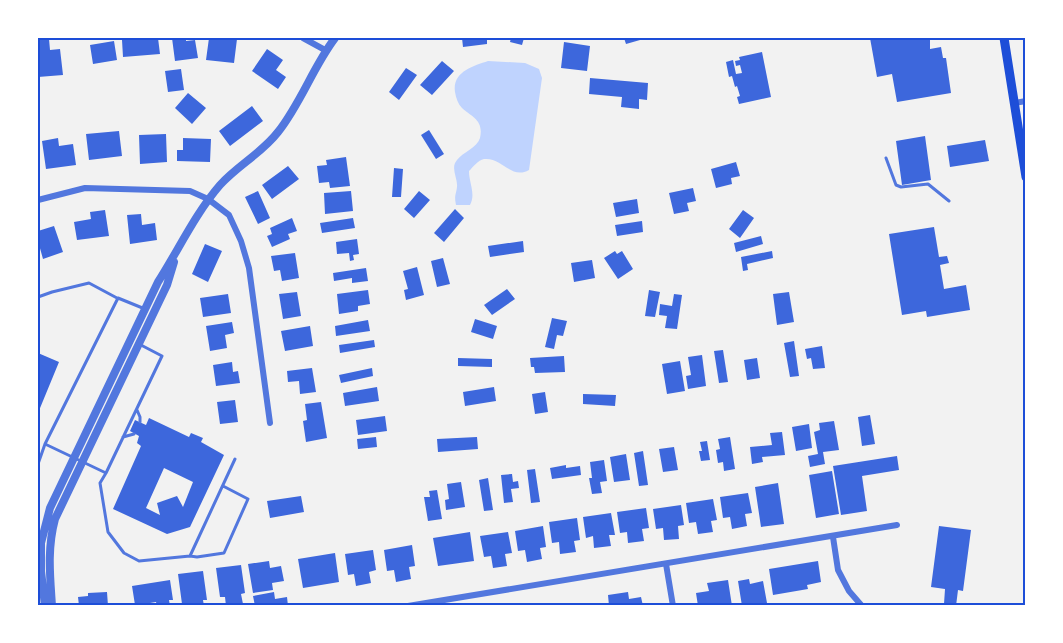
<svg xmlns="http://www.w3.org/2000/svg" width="1063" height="643" font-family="'Exo 2',sans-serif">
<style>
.water{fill:#bfd3fe}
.building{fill:#3d67dc;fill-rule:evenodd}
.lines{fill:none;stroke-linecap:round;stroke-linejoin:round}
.service{stroke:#5277de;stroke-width:3}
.minor{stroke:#5277de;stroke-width:6}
.tertiary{stroke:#5277de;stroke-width:8}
.primary{stroke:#1d4ed8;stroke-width:9}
.neatline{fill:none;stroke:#1d4ed8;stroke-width:2}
</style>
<rect width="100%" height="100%" fill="#f2f2f2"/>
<path class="water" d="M488,61L525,63L539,69L542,78L529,170C511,180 502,157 484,159C478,160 473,167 469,171C469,183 476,194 470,205H456C454,195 456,195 457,187C458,178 450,168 457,160C463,152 477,148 480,138C484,120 472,117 462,108C458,104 456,98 455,92C452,72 473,66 488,61Z"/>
<path class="building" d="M158,38L160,54L123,57L122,40Z
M172,38H186V41L195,40L198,58L175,61Z
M209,38L237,39L234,63L206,60Z
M462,38H480V39L487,38V44L463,47Z
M511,38H524L522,45L510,42Z
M624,38H647L626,44Z
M870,38H930V49L941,47L943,58H946L951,93L897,102L892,74L877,77Z
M49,39L50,50L60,49L63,75L38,77V40Z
M114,41L117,60L93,64L90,45Z
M564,42L590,46L587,71L561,68Z
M267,49L283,60L276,70L286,77L278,89L252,71Z
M762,52L771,97L739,104L737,97L740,96L737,86L735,87L732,76L729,77L726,62L733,60L736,74L742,73L740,65L736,66L735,61L740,60L739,57Z
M442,61L454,71L432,95L420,85Z
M406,68L417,75L399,100L389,92Z
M181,69L184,90L168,92L165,71Z
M590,78L648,83L647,100L639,99V109L621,107L622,97L589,94Z
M188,93L206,108L192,124L175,108Z
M252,106L263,121L230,146L219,131Z
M429,130L444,154L436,159L421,135Z
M119,131L122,156L89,160L86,134Z
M166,134L167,162L140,164L139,135Z
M925,136L931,180L902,185L896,141Z
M58,138L59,146L73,144L76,165L46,169L42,141Z
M183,138L211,139L210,162L177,161V150H183Z
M985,140L989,161L950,167L947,146Z
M346,157L350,186L330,188L329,182L319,183L317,166L327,165L326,160Z
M736,162L740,176L731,178L732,184L716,188L711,169Z
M288,166L299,179L272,199L262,185Z
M394,168L403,169L401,197H392Z
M693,188L696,201L687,203L689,211L674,214L669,193Z
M258,191L270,218L258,224L245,197Z
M351,191L353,211L325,214L324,193Z
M419,191L430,200L414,218L404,209Z
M637,199L639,213L616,217L613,203Z
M455,209L464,218L444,242L434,233Z
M105,210L109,236L77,240L74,222L91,219L90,212Z
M743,210L754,218L740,238L729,229Z
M141,214L142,225L155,223L157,240L130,244L127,215Z
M292,218L297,231L288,234L290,239L272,247L267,236L272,234L270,228Z
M353,218L355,228L322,233L320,223Z
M642,221L643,232L617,236L615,225Z
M54,226L63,252L43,259L38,241V231Z
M934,227L939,257L947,256L949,263L940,265L944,289L966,285L970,310L927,317L926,311L902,315L889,234Z
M761,236L763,244L736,252L734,243Z
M357,239L359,254L353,255L354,260L350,261L349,253L337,254L336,242Z
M523,241L524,252L490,257L488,246Z
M205,244L222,251L208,282L192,274Z
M615,251L617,254L622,251L633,269L618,279L604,258Z
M772,251L773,258L747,264L748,270L743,271L741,257Z
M295,253L299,278L282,281L280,270L274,271L271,256Z
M443,258L450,284L437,287L431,261Z
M592,260L595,278L574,282L571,263Z
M417,267L424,295L406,300L404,290L408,289L403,271Z
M366,268L368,281L352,283V278L334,281L333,273Z
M507,289L515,299L492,315L484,305Z
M368,290L370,304L358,306V311L339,314L337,294Z
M649,290L660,292L655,317L645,316Z
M297,292L301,316L283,319L279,294Z
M789,292L794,322L777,325L773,294Z
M228,294L231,313L203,317L200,298Z
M674,294L682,295L677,329L665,328L667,316L659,315L660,304L672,306Z
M552,318L567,321L563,336L557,335L554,349L545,347Z
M475,319L497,326L493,339L471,332Z
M368,320L370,331L336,336L335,326Z
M232,322L234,333L225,335L227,348L210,351L206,326Z
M310,326L313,346L285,351L281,331Z
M374,340L375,347L340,353L339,345Z
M794,341L799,376L790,377L784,343Z
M822,346L825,368L813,369L811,358L807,359L805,349Z
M723,350L728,382L719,383L714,351Z
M38,353L59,362L38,413Z
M702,355L706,386L688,389L686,376L691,375L688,357Z
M564,356L565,372L535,373L534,367H531L530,358Z
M458,358L492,359V367L458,366Z
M757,358L760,378L747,380L744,360Z
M680,361L685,391L667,394L662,364Z
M232,362L233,372L238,371L240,383L216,386L213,365Z
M312,368L316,392L300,394L299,381L288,382L287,371Z
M372,368L373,376L341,383L339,375Z
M377,387L379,401L345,406L343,393Z
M494,387L496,401L465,406L463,392Z
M545,392L548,412L535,414L532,394Z
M583,394L616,395L615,406L583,404Z
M235,400L238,422L220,424L217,402Z
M321,402L327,438L306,442L303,421L307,420L305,404Z
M870,415L875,444L862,446L858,417Z
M385,416L387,431L358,435L356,420Z
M149,418L189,437L191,433L203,438L201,442L224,455L190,527L167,534L113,509L141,446L137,443L139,436L130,431L135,420L146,425ZM164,468L193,482L183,507L177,496L157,503L160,515L146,508Z
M834,421L839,450L823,452L825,464L810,467L808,456L818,454L814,432L820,430L819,423Z
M809,424L812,448L796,451L792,427Z
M782,432L785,455L762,457L763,462L752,464L750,447L772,445L770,433Z
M376,437L377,447L358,449L357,439Z
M477,437L478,449L438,452L437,439Z
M730,437L735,469L724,471L723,462L718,463L716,450L720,449L718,439Z
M707,441L710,460L701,461L699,451H702L700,442Z
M674,447L678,470L663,472L659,449Z
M643,451L648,485L639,486L634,453Z
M626,454L630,480L614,482L610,457Z
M897,456L899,470L862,476L867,511L841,515L833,466Z
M604,460L607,481L600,482L602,493L592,494L589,478H592L590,462Z
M566,465V468L580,466L581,475L552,479L550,468Z
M535,469L540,502L531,503L527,470Z
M832,471L839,514L816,518L809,475Z
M512,474L513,482L518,481L519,488L511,489L513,502L504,503L501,475Z
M488,478L493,510L484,511L479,480Z
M461,482L465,507L446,510L445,500L449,499L447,484Z
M778,483L784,524L761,527L755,487Z
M437,490L442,519L428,521L424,497H430L429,491Z
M748,493L752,513L745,514L747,526L732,529L730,517L723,518L720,497Z
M301,496L304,512L270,518L267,501Z
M713,499L717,520L711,521L713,532L698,534L696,522L689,523L686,503Z
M681,505L684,525L678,526L679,539L664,540L663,528L656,529L653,509Z
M646,508L649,528L642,529L644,541L628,543L627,532L620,533L617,512Z
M611,513L615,535H609L611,546L594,548L593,536L586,538L583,517Z
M577,518L580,540L574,541L576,552L560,554L559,542L552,543L549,522Z
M543,526L546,547L540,548L542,559L527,562L525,550L518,551L515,531Z
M939,526L971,530L963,591L958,590L956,606L944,604L945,589L931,587Z
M470,532L474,561L438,566L433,538Z
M508,532L512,553L505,554L507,566L493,568L491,556L484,557L480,536Z
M412,545L415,566L409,567L411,579L396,582L394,570L387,571L384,550Z
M373,550L376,570L369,572L371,583L356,586L354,574L348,575L345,554Z
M335,553L339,582L303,588L298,559Z
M269,561L270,568L281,566L284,581L272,583L273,590L253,593L248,564Z
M818,561L821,582L807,585L808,589L773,595L769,569Z
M241,565L245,593L241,594L243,604L226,606L225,597H220L216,568Z
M203,571L207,600H203L204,606H187V603L182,604L178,574Z
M749,579L750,584L763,581L767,603L742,606L738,581Z
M170,580L173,600H169L170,606H157L156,602L150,603V606L135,605L132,586Z
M728,580L732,606H698L696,593L709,591L707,583Z
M107,592L108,606H79L78,597L88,596V593Z
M274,592L275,599L287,597L288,606H255L253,596Z
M628,592L629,599L641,597L643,606H609L608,595Z"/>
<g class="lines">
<path class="service" d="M886,158L896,185L901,187L928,184L949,201
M38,297L52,292L89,283L117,298
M137,410L140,417V422
M123,437L134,434
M45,444L106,473L162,356L139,344
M38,464L45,444L118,298L145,309
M106,473L100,483L108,532L124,553L139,561L190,556L235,459
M190,556L197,557L224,553L248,499L223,486"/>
<path class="minor" d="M303,38L325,50
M1014,103L1026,101
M38,200L85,188L190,191L208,199L229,215L241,241L249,268L270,423
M833,537L838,570L849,591L862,606
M666,564L673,606
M408,606L897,525"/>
<path class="tertiary" d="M45,606L41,571V543L50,508L158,282C179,249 195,214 220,185C238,165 262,153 278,132C301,103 313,67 335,38
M52,606C50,575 47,549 55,519L167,285L174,262"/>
<path class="primary" d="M1004,38L1026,177"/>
</g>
<rect width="1063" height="643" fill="none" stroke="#ffffff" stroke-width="78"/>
<rect x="39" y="39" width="985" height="565" class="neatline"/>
</svg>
